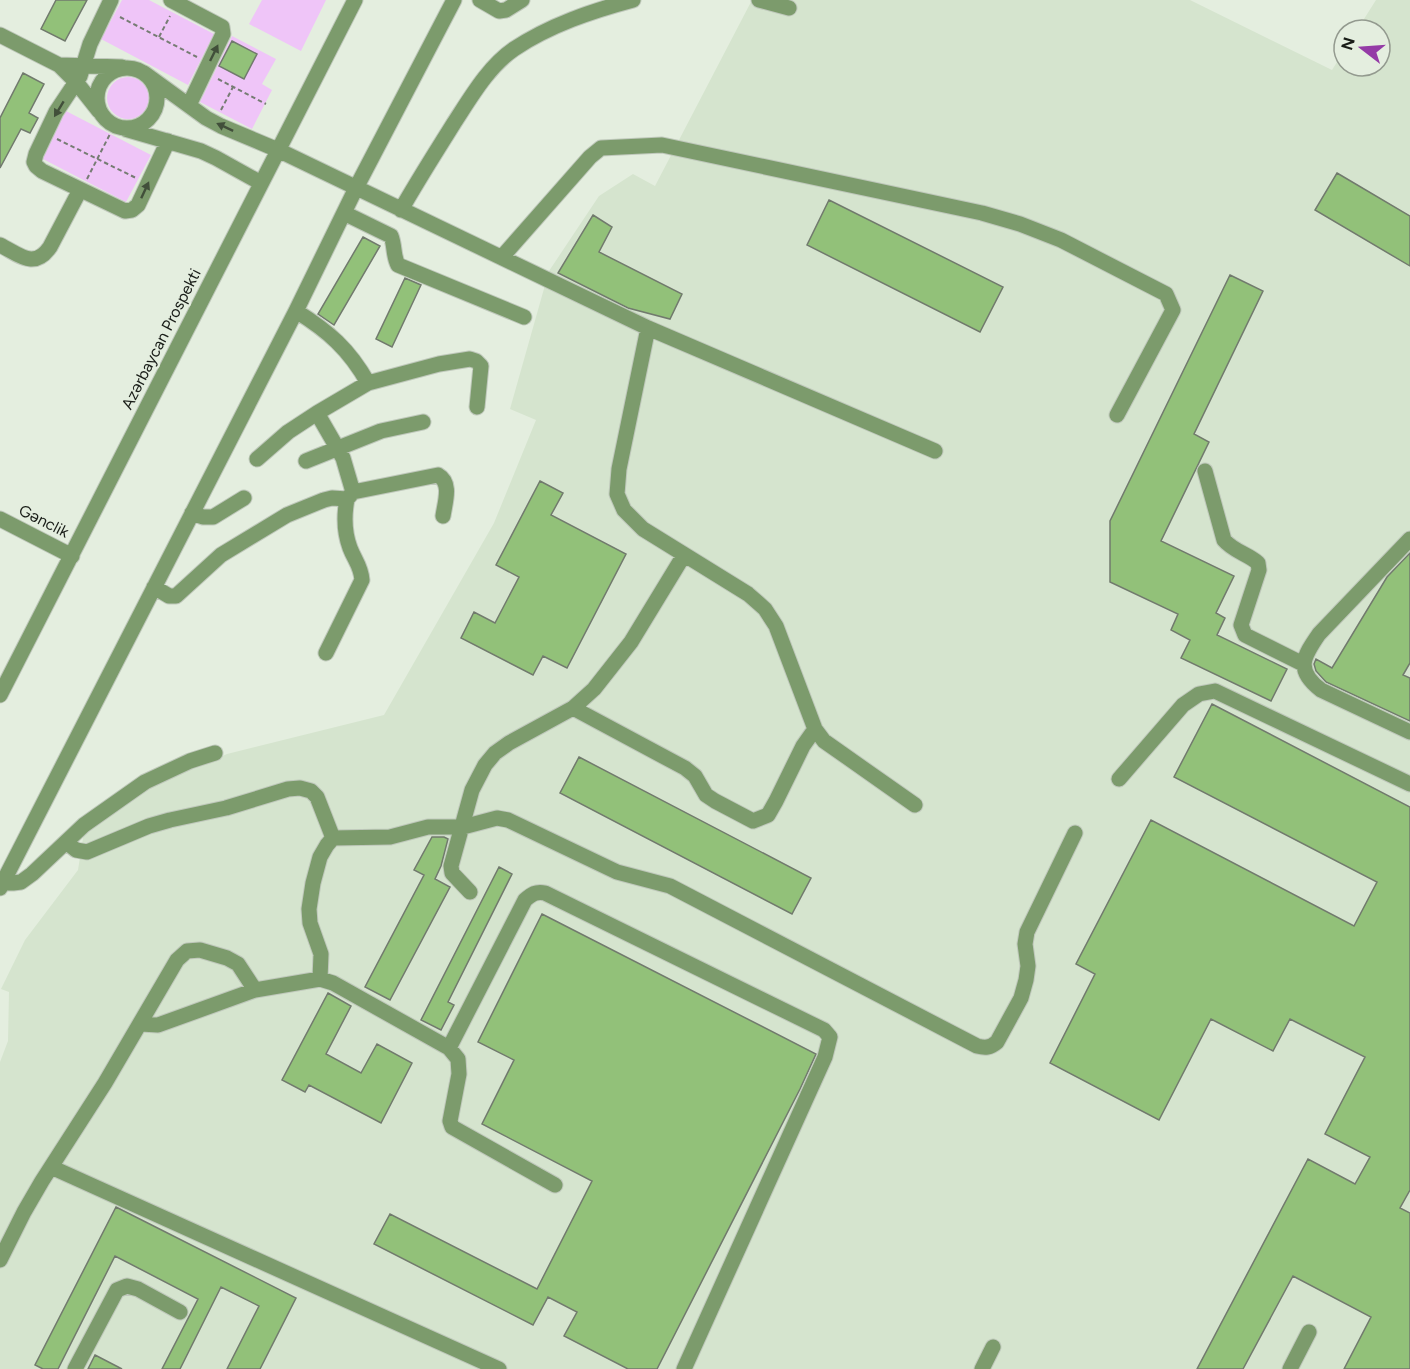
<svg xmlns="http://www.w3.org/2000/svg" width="1410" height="1369" font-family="Figtree,sans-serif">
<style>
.built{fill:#d5e4ce}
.green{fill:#efc5f8}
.building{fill:#92c179;stroke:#717a6d;stroke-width:1.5}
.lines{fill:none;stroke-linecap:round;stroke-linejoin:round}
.minor-casing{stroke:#bfc8bb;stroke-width:17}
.path{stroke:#767c73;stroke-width:2;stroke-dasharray:4.5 3;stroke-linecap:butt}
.minor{stroke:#7c9b6c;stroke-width:15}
.oneway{fill:#414f3a}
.labels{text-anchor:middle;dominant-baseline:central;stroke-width:4.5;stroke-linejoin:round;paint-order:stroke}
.street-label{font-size:16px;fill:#191d18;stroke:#e4eedf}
</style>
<rect width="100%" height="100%" fill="#e4eedf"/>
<path class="built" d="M752,0H1190L1332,70L1344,51V66H1380V30H1357L1376,0H1410V1369H0V1062L8,1041L9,992L1,989L25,940L78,870L84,832L144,789L227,754L384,715L494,523L536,420L510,409L549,271L599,196L633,174L655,186Z"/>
<path class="green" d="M122,0H149L214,34L188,85L101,39Z
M262,0H326L301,51L249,24Z
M232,36L276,59L262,84L272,90L252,129L200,102Z
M107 98a21 21 0 1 1 42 0a21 21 0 1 1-42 0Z
M66,111L151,155L126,202L41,158Z"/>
<path class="building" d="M56,0H87L65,41L41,29Z
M232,41L257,54L244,79L219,66Z
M23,73L44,84L29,113L38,118L30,133L21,129L0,168V118Z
M1337,173L1410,216V266L1315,210Z
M829,200L1003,287L980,332L807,245Z
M593,215L612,227L599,252L682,294L670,319L628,308L558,273Z
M363,237L380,246L334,325L318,314Z
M1230,275L1263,291L1194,434L1209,442L1161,541L1234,576L1216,613L1225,618L1217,635L1287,669L1271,701L1181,658L1190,640L1171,630L1178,614L1110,582V521Z
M405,278L421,285L392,347L376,339Z
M540,481L563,493L551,515L626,554L567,668L543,656L533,675L461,638L474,612L495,623L519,577L496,565Z
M1410,553V663L1403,675L1410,678V721L1326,682L1316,671L1314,664L1316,659L1332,668L1387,577Z
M1212,704L1410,807V1190L1400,1208L1410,1213V1369H1344L1371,1317L1293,1276L1243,1369H1197L1308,1159L1355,1184L1370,1157L1325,1134L1365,1057L1290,1019L1273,1051L1211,1019L1159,1120L1050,1063L1095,974L1076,964L1151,820L1354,926L1377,882L1174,777Z
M579,757L811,878L792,914L560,793Z
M432,837H444L448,839L441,866L435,879L450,887L390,1000L365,987L424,875L414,870Z
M499,867L512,874L448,1002L454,1005L441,1030L421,1020Z
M542,914L816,1054L800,1089L657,1369H628L564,1336L577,1312L548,1297L533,1325L374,1244L390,1214L537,1289L592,1181L482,1124L514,1060L478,1042Z
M328,993L351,1006L326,1054L361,1073L377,1044L412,1063L381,1123L309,1085L305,1092L282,1080Z
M116,1207L296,1298L260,1369H227L259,1306L221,1287L180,1369H162L198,1299L115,1256L58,1369H43L35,1365Z
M95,1355L122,1369H88Z"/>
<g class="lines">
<g class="minor-casing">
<path id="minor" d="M111,0L90,44L80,76L56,112L36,154L34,162L36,166L42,171L125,211L132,210L138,205L168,141
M171,0L222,27L223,34L189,105
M480,0L499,11L506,10L522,0
M759,0L789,8
M0,35L59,65
M97 98a30 30 0 1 1 60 0a30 30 0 1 1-60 0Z
M144,73L206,118L221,126L278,150L648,328L935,451
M99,111L76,82L59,65L122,67
M125,129L201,151L216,158L261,183
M401,210C418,180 436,152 454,123C471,97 488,67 514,49C550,25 592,11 633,0
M344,213L391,236C395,246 393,256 398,265L524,317
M0,245C20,255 34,270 50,247L80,190
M502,257L590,157L601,148L662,145L982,213L1020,224L1061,240L1166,294L1173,310L1117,415
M648,328L619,469L617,494L624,510L643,529L748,594L765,609L776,626L815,729L824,741L915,805
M368,383L439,364L470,359L476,361L481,366L477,407
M257,459L288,432L317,413
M306,461L381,431L423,422
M1205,471L1224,540C1233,551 1248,554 1258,563L1259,570L1241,625L1245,635L1303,664
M353,492L438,475C452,483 445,502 443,516
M192,513L203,517H213L244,498
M0,519L72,556
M1410,539L1319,634C1303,657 1295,670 1321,690L1410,732
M154,587L169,596H176L221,555L287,515L324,500L332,498L347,499L353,492L343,458L317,413L368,383C349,349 328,331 296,311
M326,653L362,580C361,566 355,561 350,548C344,532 344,515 347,499
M0,695L355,0
M573,708L685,768L695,776L706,795L715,801L753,821L768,815L776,801L803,746L815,729
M1119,779L1183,705L1199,694L1215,691L1410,784
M66,842L76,850L87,852L149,826L170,820L226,808L288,789L300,788L311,791L317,797L333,838
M3,882L13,883L21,882L32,874L84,825L145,782L190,761L215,753
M0,888L296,311L356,188L454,0
M470,892L452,873L451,866L472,790L485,765L495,753L509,743L573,708L594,689L631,642L684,555
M320,979L321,954L310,923L309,909L313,883L320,857L327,845L333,838L390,837L428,827H463L497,818L508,820L617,872L670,886L977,1046C985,1048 990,1048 997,1042L1021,998L1026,980L1028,966L1025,944L1027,932L1075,833
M255,990L320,979L333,983L449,1048L458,1059L459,1074L450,1121L452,1127L555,1185
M449,1048L525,900C532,894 536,891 545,893L824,1030L830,1037L825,1057L684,1369
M51,1167L499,1369
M0,1260L24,1212L42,1181L105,1083L177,960L187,951L200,950L227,958L238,964L255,990L158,1025L141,1024
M75,1369L117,1290L127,1286L138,1289L180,1312
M982,1369L993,1347
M1290,1369L1309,1332"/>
</g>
<path class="path" d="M120,17L197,57
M159,37L170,16
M218,79L266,104
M221,110L233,87
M57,139L136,178
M87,179L110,134"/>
<use href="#minor" class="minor"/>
</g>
<defs><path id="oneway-solid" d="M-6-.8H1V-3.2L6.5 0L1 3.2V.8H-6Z" transform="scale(1.5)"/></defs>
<g class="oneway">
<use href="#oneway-solid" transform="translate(214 53) rotate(-64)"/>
<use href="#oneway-solid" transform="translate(59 109) rotate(121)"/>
<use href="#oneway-solid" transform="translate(225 127) rotate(-155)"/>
<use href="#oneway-solid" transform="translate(145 190) rotate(-65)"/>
</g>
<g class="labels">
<g class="street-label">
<text transform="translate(161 339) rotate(-63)">Azərbaycan Prospekti</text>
<text transform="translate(44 521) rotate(27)">Gənclik</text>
</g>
</g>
<g transform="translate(1362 48) rotate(287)"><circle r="28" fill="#e4eedf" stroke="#939a8f" stroke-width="1.5"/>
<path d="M0-4.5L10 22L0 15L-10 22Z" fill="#943ba6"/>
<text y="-9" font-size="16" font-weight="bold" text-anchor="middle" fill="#191d18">N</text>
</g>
</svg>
